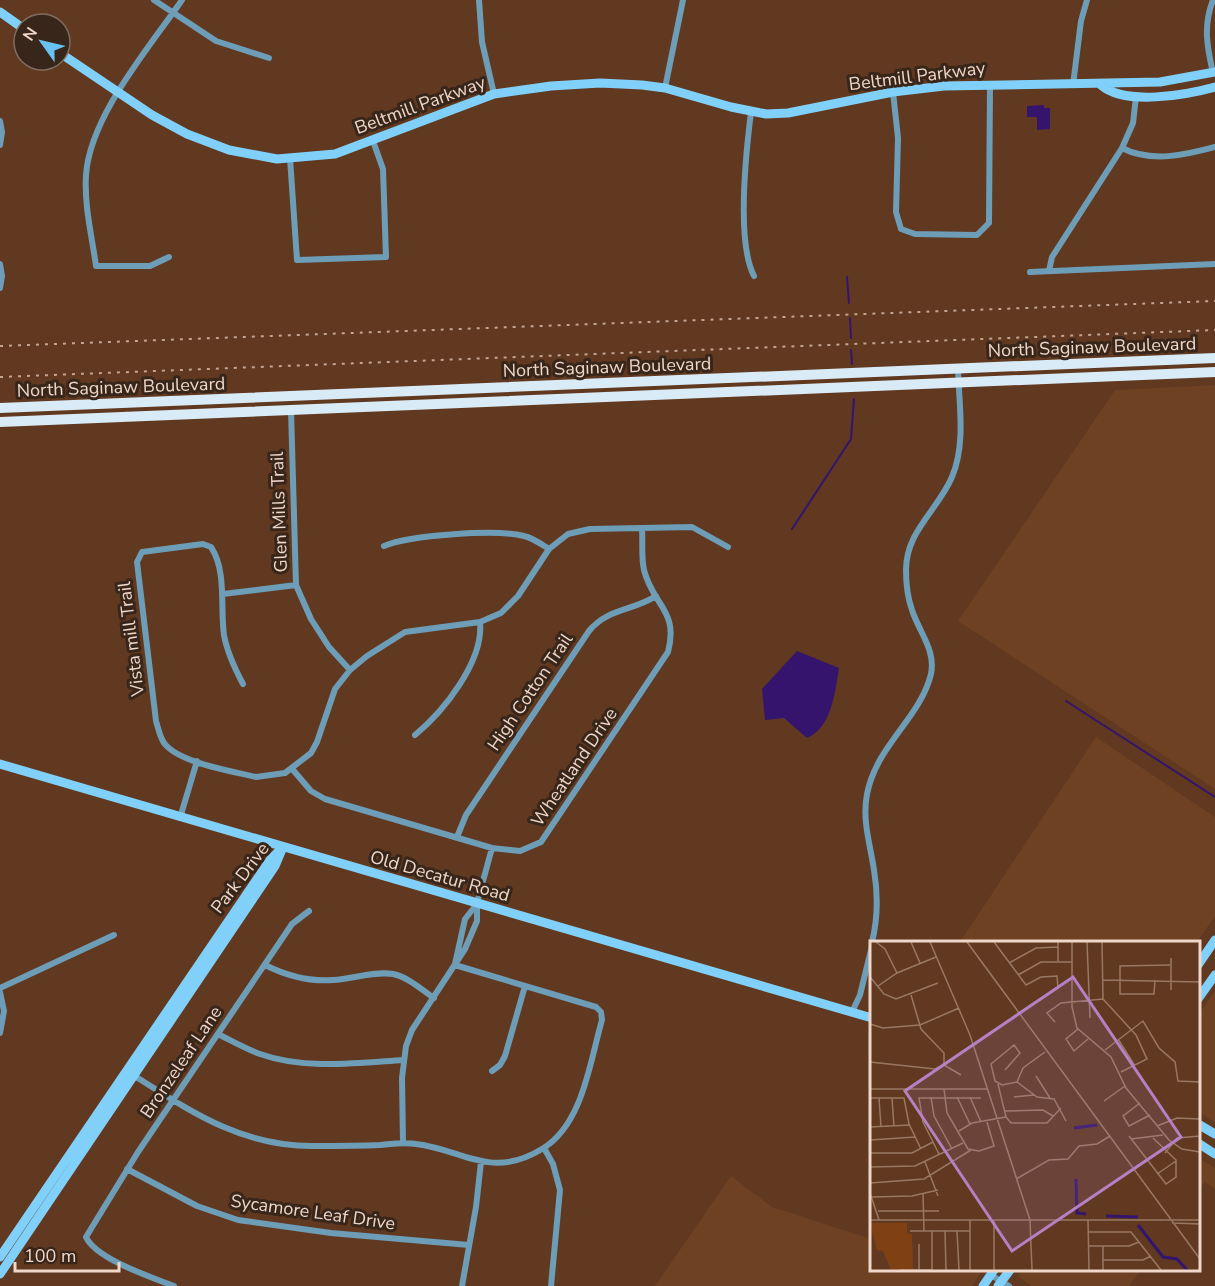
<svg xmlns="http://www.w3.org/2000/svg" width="1215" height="1286" font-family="'Nunito Sans',sans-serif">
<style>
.built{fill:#6e4123}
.water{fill:#35146e}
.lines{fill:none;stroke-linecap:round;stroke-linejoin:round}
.stream{stroke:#35146e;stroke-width:2}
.street{stroke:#6e9eb7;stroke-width:6}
.secondary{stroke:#81d0f9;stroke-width:9}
.primary{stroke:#d9ebf6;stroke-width:10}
.rail{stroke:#c3a594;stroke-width:2;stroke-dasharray:3 6;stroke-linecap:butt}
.labels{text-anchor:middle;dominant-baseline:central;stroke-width:6;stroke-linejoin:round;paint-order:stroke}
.street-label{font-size:18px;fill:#efd6c8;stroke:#38261a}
.inset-river{fill:none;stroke:#35146e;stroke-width:3}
.inset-road{fill:none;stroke:#997863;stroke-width:1.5}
.view{fill:#b581c4;fill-opacity:0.15;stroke:#b581c4;stroke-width:3}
.inset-edge{fill:none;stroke:#efd6c8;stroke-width:3}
</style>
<rect width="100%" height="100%" fill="#603920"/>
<path class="built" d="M1215,385V789L958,621L1115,390Z
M1096,737L1215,817V916L1197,942H960Z
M1215,991V1123L1199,1112L1198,1016Z
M1198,1158L1215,1168V1189L1205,1182L1199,1190Z
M731,1176L772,1207L871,1239L872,1270H983L972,1286H655Z
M1023,1270H1141L1129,1286H1031L1018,1276Z"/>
<path class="water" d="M1044,105V108H1050V129L1037,130V117H1027V106Z
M797,651L839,668C835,691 832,728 807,738L784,718L765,720L762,689Z"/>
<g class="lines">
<path class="stream" d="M847,277L849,303
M850,318L851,338
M851,350L852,364
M792,529L851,439L854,399
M1066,701L1215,797"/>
<path class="street" d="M154,0L216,41L269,58
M479,0L482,42L494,94
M1213,73C1207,47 1203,25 1213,0
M1073,85L1081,21L1087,0
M665,88L683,0
M893,92L898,138L896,212L901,229L915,234L977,235L989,223L990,84
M751,112C746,152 736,241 754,276
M0,121L2,132L0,145
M1122,148C1151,163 1186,155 1215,147
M290,158L297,260L386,257L383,169L373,141
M169,257L150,266H96C92,237 84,205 86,175C90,116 149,48 182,0
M0,264L2,276L0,288
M1049,271L1052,257L1122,148L1133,123L1136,97
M1030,272L1215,264
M291,410L296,585L311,619L329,647L350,670
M384,546C410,535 497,529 524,536C533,538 541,544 549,549
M223,594L296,585
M243,684C235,669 227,652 224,635C220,608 227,571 211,547L203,544L142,552L137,562L156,721C158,728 160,737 164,743C179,763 232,771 256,777L285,773L311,753L317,742L335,689L350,670L367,656L405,632L480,622L501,613L518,596L549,549L568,534L590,529L692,527L728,547
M415,735C444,711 484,661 480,622
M293,770L311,791L325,799L492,848L520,851L541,842L668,652C679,610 653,606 644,570C641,557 643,542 642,528
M180,818L197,761
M457,837L466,815L589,631C608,608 633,611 656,596
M872,942C878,918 878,894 874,870C870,843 862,821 867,794C877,744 920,719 931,674C936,650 919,632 912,610C907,596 906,584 906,570C906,531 938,510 952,477C966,444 959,404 958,369
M455,964L465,919L477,904
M265,965C287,976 308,982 333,980C353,979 373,971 393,974C408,977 422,990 434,998
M0,988L114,935
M0,992L4,1011L0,1033
M852,1012L860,995L872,946
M218,1034C232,1041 246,1049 260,1054C304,1070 358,1063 403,1060
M492,1071L500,1065L505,1056L525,986
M133,1075C190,1111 240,1146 312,1146C334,1146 357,1146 380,1145C392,1144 404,1142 416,1144C465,1150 491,1180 542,1149C583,1125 590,1061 602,1020L601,1012L596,1007L455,965
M403,1143L402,1078L406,1046L412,1030L465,949L477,921V903L492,848
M544,1148L553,1164L560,1190L551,1286
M127,1169L197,1206L238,1220L331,1233L469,1245
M991,1275L1009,1286
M174,1286C151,1277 96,1259 86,1237L138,1152L292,924L309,911
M462,1286L476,1207L481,1162"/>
<path class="secondary" d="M0,12L24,29
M60,53L152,115L187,134L229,150L277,159L335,154L494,94L551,86L600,83L642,85L665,88L731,107L766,114L788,113L893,92L944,86L1160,82L1215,72
M1101,85C1125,106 1186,95 1215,87
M0,764L872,1018
M1198,965L1215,940
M1198,999L1215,975
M1198,1124L1215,1134
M1198,1143L1215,1154
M0,1257L270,860L279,851
M0,1274L275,866L283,847
M983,1286L994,1270
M998,1286L1010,1270"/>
<path class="primary" d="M0,408L1215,358
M0,422L1215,372"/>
<path class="rail" d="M0,346L1215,301
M0,377L1215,330"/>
</g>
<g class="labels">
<g class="street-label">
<text transform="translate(917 76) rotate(-7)">Beltmill Parkway</text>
<text transform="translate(420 105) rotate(-20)">Beltmill Parkway</text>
<text transform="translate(1092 347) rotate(-2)">North Saginaw Boulevard</text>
<text transform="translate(607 367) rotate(-2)">North Saginaw Boulevard</text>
<text transform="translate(121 387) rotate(-2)">North Saginaw Boulevard</text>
<text transform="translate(279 512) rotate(-92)">Glen Mills Trail</text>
<text transform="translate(131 639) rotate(-97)">Vista mill Trail</text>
<text transform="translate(530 692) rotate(-56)">High Cotton Trail</text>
<text transform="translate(574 767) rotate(-56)">Wheatland Drive</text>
<text transform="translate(440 876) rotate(16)">Old Decatur Road</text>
<text transform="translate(240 878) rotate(-53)">Park Drive</text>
<text transform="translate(181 1062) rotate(-56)">Bronzeleaf Lane</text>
<text transform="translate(313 1212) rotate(8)">Sycamore Leaf Drive</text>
</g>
</g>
<g transform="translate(870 941)">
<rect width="330" height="330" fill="#603920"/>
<path d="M0,282H37V292L42,293L43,329H21L13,310L7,309Z" fill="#7f4113"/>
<path class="inset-river" d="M204,187L227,184M206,238L207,272L216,273M236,275L268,276M268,284L293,316L307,318L317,329"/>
<path class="inset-road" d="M6,1L15,8L27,32M41,1L50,22M60,1L100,94L160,279M97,1L330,318M124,1L156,44L171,36L187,35L188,47L165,62M202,1V66L207,87L241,116L256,147L299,199L312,208L330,211M217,1L220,77M232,1L233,58L266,94L277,118L251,131M301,17V49M188,20V1M139,22L166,7L188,6M148,34L171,21H202M0,36L14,53L26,58L68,42M232,39L330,41M285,39L284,53H250V25L300,24M8,45L27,32L66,16M185,81L177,72L191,62L233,58M0,83L13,87L50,84L89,67M208,88L196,98L204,110L218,98M248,98L265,125M235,109L273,80L289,107L305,121L308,140L330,141M0,121L65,128L74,124V112L51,88L41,54M74,124L91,134M135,129L150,112L144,104L121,123L125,140L132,144L147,141L167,156L184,158L196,180M166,135L180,157M147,141L153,127L175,111M128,143L136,176L141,182H177L191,167M0,148H117M74,148L77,172L98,208L109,210L124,205L117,181M61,156L64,175L82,208M87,156L100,183M100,156L111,181M144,156L164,154M0,157H34L39,183L51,208M9,157L11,186M22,157L24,186M234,160L255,145M270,162L253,175L259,185L280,174M134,170L173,169L183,175M287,185L307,177L330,178M0,186L40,184M89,190L102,182L136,176M259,195L296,243L306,236V219L283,197M261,198L293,194M0,199L45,196M0,212H42L63,201M295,212L307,197L330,195M69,213L53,181L49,157H111M55,221L68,255M0,226L45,225L93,202M287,233L306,220M146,238L179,219L198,218L209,205L227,203L240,195M0,242L54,238L101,209M0,252L9,279M53,253L54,290M2,256L42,255L68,249M8,270H69M0,279H330M160,279L162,329M218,279L219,329M302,282L330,283M40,290H100M62,290V329M75,290L76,329M87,290L89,329M218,291H261L291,329M219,305H259L269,301M233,305V329M233,319H273L281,315M30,329H62M49,329V303M100,329V279M124,329V279"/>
<path class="view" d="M203,36L311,196L142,310L35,150Z"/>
<rect width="330" height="330" class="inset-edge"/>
</g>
<g transform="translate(42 42) rotate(304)"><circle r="28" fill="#38261a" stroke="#816c60" stroke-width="1.5"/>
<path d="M0-4.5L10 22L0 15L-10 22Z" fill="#69c3f1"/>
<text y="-9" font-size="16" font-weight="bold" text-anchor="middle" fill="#efd6c8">N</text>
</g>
<path d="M15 1262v9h104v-9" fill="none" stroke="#efd6c8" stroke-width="3"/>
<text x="24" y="1262" font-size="18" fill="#efd6c8" stroke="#38261a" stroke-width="4.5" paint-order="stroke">100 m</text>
</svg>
